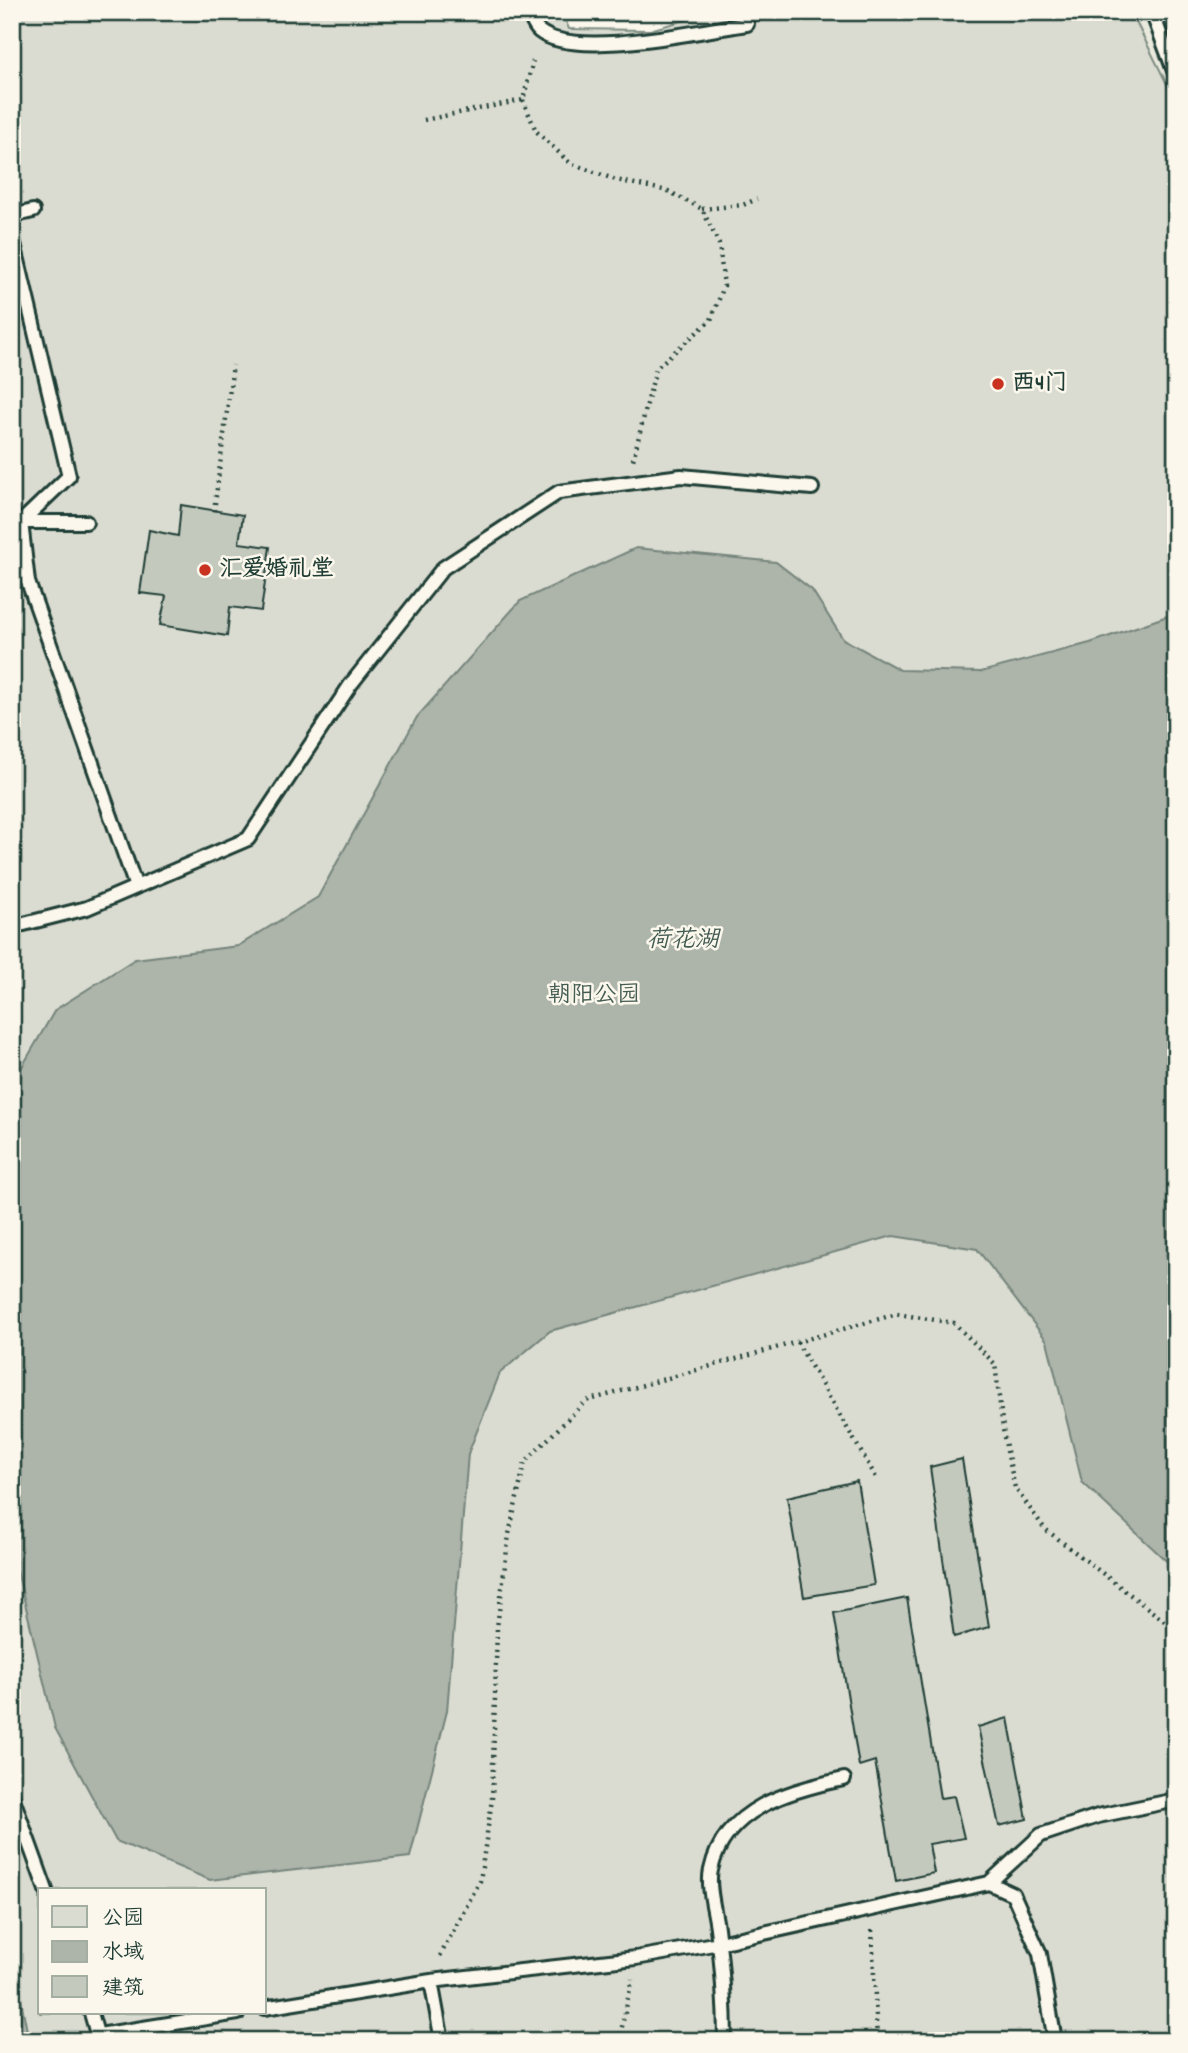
<svg xmlns="http://www.w3.org/2000/svg" width="1188" height="2053" font-family="Dekko,'LXGW WenKai TC',sans-serif">
<style>
.built{fill:#eae9de}
.green{fill:#dbdcd1;stroke:#7d8c82;stroke-width:2;fill-rule:evenodd}
.water{fill:#adb4aa;stroke:#74847b;stroke-width:2}
.building{fill:#c4c9be;stroke:#1f3d34;stroke-width:2}
.lines{fill:none;stroke-linecap:round;stroke-linejoin:round}
.service-casing{stroke:#1f3d34;stroke-width:18}
.path{stroke:#1f3d34;stroke-width:4.5;stroke-dasharray:2 5;stroke-linecap:butt}
.service{stroke:#fbf7ec;stroke-width:12}
.poi-dot{fill:#c8321e;stroke:#fbf7ec;stroke-width:2.5}
.labels{text-anchor:middle;dominant-baseline:central;stroke-width:5;stroke-linejoin:round;paint-order:stroke}
.poi-label{font-size:23px;font-weight:bold;fill:#1f3d34;stroke:#fbf7ec;text-anchor:start}
.park-label{font-size:23px;fill:#455d53;stroke:#fbf7ec}
.water-label{font-size:24px;font-style:italic;fill:#425b52;stroke:#fbf7ec}
</style>
<rect width="100%" height="100%" fill="#fbf7ec"/>
<filter id="ink" filterUnits="userSpaceOnUse"><feTurbulence type="fractalNoise" baseFrequency=".0143" numOctaves="2"/><feDisplacementMap in="SourceGraphic" scale="14" xChannelSelector="R" yChannelSelector="G"/><feConvolveMatrix kernelMatrix="1 2 1 2 8 2 1 2 1" color-interpolation-filters="sRGB"/></filter>
<g filter="url(#ink)">
<path class="built" d="M1131,12H1176V102Z"/>
<path class="green" d="M12,12H562L569,29L650,30L713,12H1131L1176,102V2041H12ZM40,1890H264V2013H40Z"/>
<path class="water" d="M636,548L776,562L812,590L843,639L900,670L981,672L1090,643L1176,613V1570L1082,1482L1047,1341L977,1249L893,1236L550,1331L500,1373L468,1454L447,1711L410,1857L210,1880L116,1841L55,1728L16,1566L12,1494V1084L55,1010L135,959L238,946L318,897L417,717L520,601Z
M12,1954L29,2041H12Z"/>
<path class="building" d="M181,505L243,515L239,543L270,547L261,611L230,607L227,636L160,625L166,596L140,593L149,530L178,536Z
M962,1459L989,1627L954,1637L930,1467Z
M857,1481L874,1585L804,1597L787,1497Z
M907,1598L940,1798L954,1796L964,1838L929,1844L934,1873L896,1881L875,1761L859,1766L834,1613Z
M1008,1718L1027,1819L999,1826L978,1727Z"/>
<g class="lines">
<g class="service-casing">
<path id="service" d="M528,12C531,17 534,27 539,31C574,60 703,30 747,24
M1152,12L1176,76
M12,216L33,211
M12,235L69,476L21,522L28,582L136,887
M12,522H86
M12,927L87,908L248,839L351,684L443,568L559,492L681,476L812,488
M12,1796L46,1890
M989,1883L1041,1835L1098,1816L1176,1800
M431,1981L442,2041
M264,2008L431,1981L636,1958L719,1943L989,1883L1013,1894L1040,1954L1055,2041
M91,2013L99,2041
M99,2035L238,2013
M725,2041C725,2004 722,1965 717,1928C715,1911 707,1886 711,1870C724,1808 791,1790 844,1779"/>
</g>
<path class="path" d="M523,100L536,131L570,163L616,180L668,191L702,209L719,244L724,286L711,320L656,368L633,460
M424,120L523,100L533,61
M702,209L743,205L757,199
M214,511L233,365
M797,1342L877,1479
M872,1930L877,2041
M440,1956L480,1881L492,1799L497,1627L509,1534L525,1462L586,1401L897,1314L954,1323L995,1364L1004,1437L1015,1488L1045,1529L1176,1630
M619,2041L632,1979"/>
<use href="#service" class="service"/>
</g>
</g>
<g class="poi-dot">
<circle cx="998" cy="384" r="7"/>
<circle cx="205" cy="570" r="7"/>
</g>
<g class="labels">
<g class="poi-label">
<text x="1012" y="384">西4门</text>
<text x="219" y="570">汇爱婚礼堂</text>
</g>
<g class="park-label">
<text x="594" y="996">朝阳公园</text>
</g>
<g class="water-label">
<text x="683" y="941">荷花湖</text>
</g>
</g>
<rect width="1188" height="2053" fill="none" stroke="#fbf7ec" stroke-width="42"/>
<rect x="21" y="21" width="1146" height="2011" fill="none" stroke="#1f3d34" stroke-width="2.5" filter="url(#ink)"/>
<rect x="38" y="1888" width="228" height="126" fill="#fbf7ec" stroke="#a3ada2" stroke-width="2"/>
<rect x="52" y="1906" width="35" height="21" fill="#dbdcd1" stroke="#a3ada2" stroke-width="2"/>
<text x="102" y="1924" font-size="21" fill="#1f3d34">公园</text>
<rect x="52" y="1941" width="35" height="21" fill="#adb4aa" stroke="#a3ada2" stroke-width="2"/>
<text x="102" y="1958" font-size="21" fill="#1f3d34">水域</text>
<rect x="52" y="1976" width="35" height="21" fill="#c4c9be" stroke="#a3ada2" stroke-width="2"/>
<text x="102" y="1994" font-size="21" fill="#1f3d34">建筑</text>
</svg>
